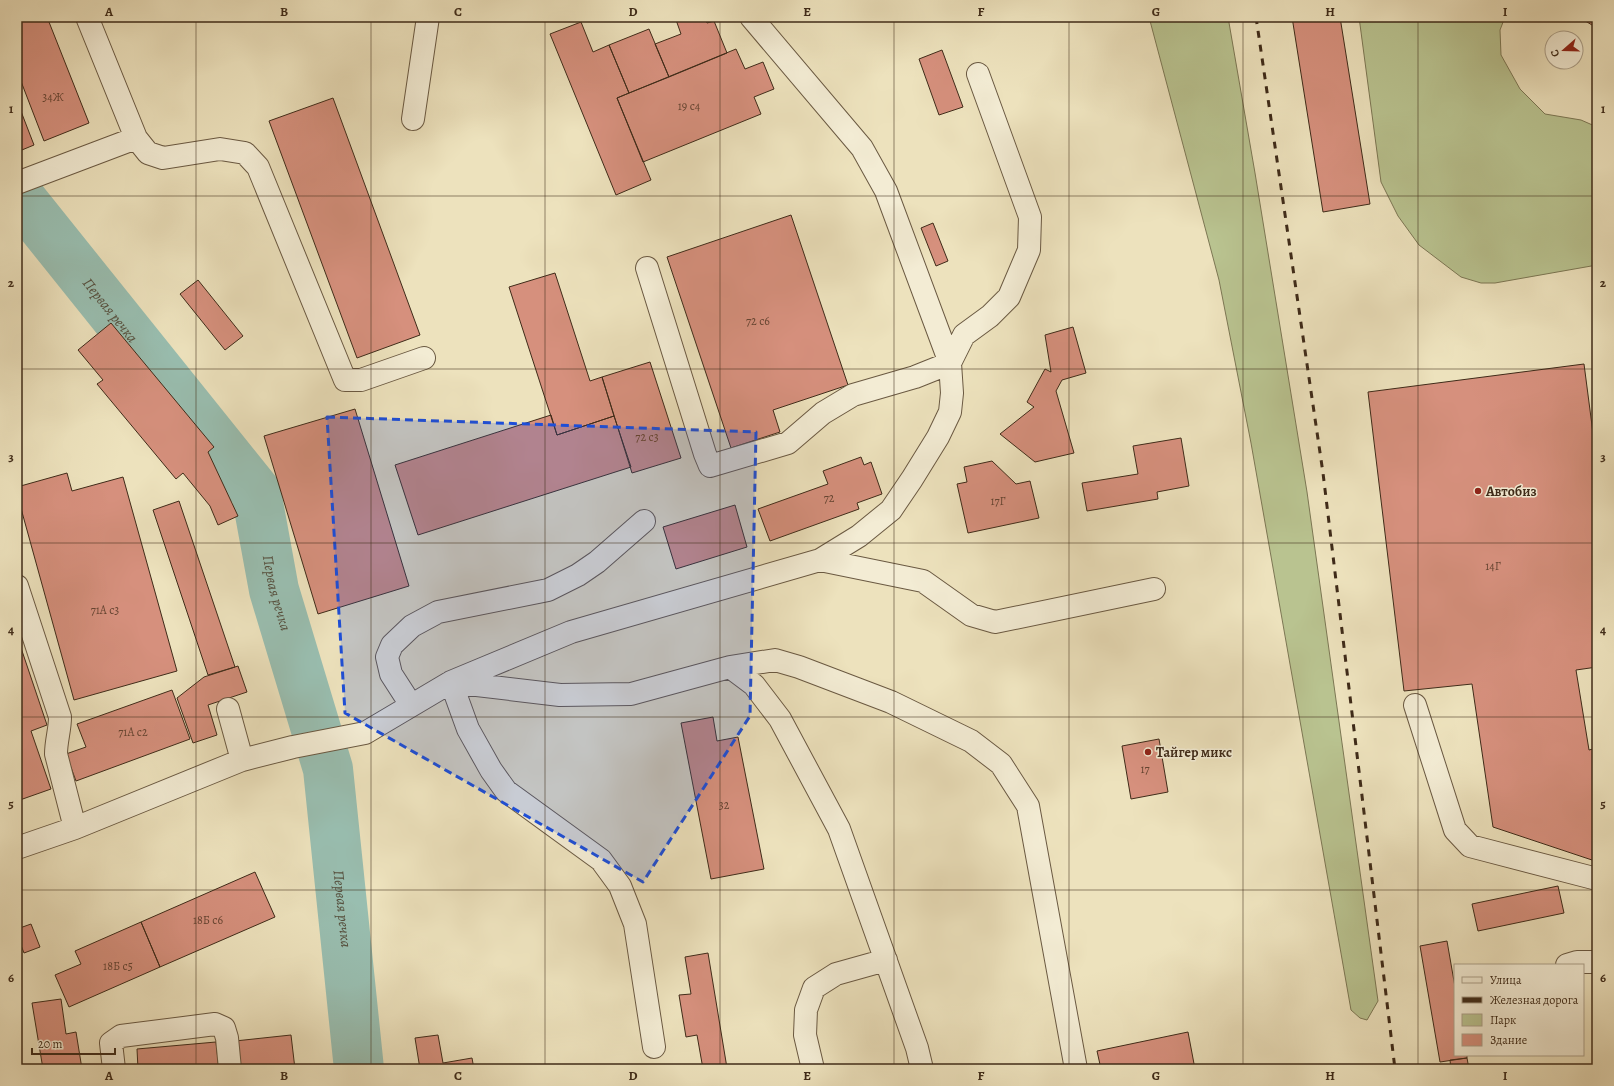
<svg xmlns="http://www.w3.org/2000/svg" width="1614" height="1086" font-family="Alegreya,serif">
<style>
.green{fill:#b9c390;stroke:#7c7754}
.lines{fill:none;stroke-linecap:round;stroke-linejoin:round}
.river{stroke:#99beb0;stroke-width:50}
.building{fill:#d6907d;stroke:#3f2b19}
.minor-casing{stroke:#6a5942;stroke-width:24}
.minor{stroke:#f3ecd4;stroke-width:22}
.rail{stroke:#3f2b19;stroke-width:3;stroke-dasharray:7 7;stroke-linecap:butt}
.marked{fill:#1d4ed8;fill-opacity:0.2;stroke:#1d4ed8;stroke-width:3;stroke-dasharray:8 5;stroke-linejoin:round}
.grid{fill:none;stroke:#3f2b19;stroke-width:1;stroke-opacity:0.55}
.poi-dot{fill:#8f2418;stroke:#f3ecd4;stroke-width:1.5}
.labels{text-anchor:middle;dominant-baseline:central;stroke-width:3;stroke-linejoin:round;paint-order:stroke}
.number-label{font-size:12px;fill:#654432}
.poi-label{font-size:14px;font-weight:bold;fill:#3f2b19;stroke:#f3ecd4;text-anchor:start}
.water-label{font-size:15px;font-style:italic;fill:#56503f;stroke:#f3ecd4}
.neatline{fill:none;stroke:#3f2b19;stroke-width:1.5}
.grid-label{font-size:13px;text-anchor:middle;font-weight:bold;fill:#3f2b19}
</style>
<rect width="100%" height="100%" fill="#ede2bd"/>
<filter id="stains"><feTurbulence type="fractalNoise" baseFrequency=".005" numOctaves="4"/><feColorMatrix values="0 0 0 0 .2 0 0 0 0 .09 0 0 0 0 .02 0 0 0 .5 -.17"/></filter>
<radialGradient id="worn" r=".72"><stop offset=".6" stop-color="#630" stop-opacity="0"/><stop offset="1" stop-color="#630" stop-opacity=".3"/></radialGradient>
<path class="green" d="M1149,17H1228L1255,173L1307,492L1378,1001L1367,1020L1360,1018L1351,1010L1251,443L1219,280Z
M1359,17H1505L1500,30L1501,55L1520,89L1545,114L1581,120L1597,127V265L1495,283H1481L1461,277L1419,245L1398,216L1381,182Z"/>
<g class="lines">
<path class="river" id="s1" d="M17,194L256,492L274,590L328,769L359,1069"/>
</g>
<path class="building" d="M17,17H47L89,123L44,141L17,71Z
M675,17H705L707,23L714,21L727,53L669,77L655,44L681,34Z
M1292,17H1340L1370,204L1323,212Z
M1584,17H1597V28L1582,19Z
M581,22L593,52L609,45L629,93L617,98L651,180L616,195L550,34Z
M649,29L669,77L629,93L609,45Z
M736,49L745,69L763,62L774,89L754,97L761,114L643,162L617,98Z
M942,50L963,107L939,115L919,59Z
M333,98L420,335L357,358L269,121Z
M17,101L34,145L17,152Z
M791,215L848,385L773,410L780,432L731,448L667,257Z
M933,223L948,261L936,266L921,228Z
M555,273L590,381L602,377L614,416L557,435L509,287Z
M198,280L243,336L225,350L180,294Z
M111,323L214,447L208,452L238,516L218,525L210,506L183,473L176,479L97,384L103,380L78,350Z
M1073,327L1086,373L1062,380L1056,391L1074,453L1035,462L1000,434L1034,407L1027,402L1045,369L1051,372L1045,335Z
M650,362L681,458L632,473L602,377Z
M1584,364L1597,464V667L1576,670L1589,750L1597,748V861H1595L1493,827L1472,684L1404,691L1368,392Z
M355,409L409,586L318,614L264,436Z
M551,415L557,435L614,416L631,467L418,535L395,465Z
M1181,438L1189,486L1157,492L1158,499L1087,511L1082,483L1138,474L1133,446Z
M861,457L864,465L871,462L882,494L857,503L859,509L770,541L758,509L828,484L823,471Z
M992,461L1016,484L1030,481L1039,518L968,533L957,484L967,482L964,467Z
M67,473L72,491L123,477L177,671L74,700L17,494V487Z
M179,501L235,667L208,675L153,510Z
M735,505L747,547L676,569L663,527Z
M17,636L47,725L31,731L51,789L17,801Z
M238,666L247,692L208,705L217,735L193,743L177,698L204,677Z
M172,690L190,739L76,781L66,754L86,747L77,724Z
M713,717L717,741L738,737L764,869L711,879L681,723Z
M1159,739L1168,792L1131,799L1122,746Z
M255,872L275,917L160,967L141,922Z
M1558,886L1564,913L1478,931L1472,904Z
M141,922L160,967L69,1007L55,975L81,964L75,951Z
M31,924L40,947L24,953L17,935V929Z
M1447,941L1455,987V1055H1467V1058L1440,1062L1420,946Z
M708,953L727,1068L719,1069H703L697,1035L686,1037L679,995L691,994L685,957Z
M61,999L66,1034L76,1032L82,1069H43L32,1003Z
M1188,1032L1195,1069H1101L1097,1051Z
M291,1035L295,1069H238L235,1041Z
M438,1035L443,1063L472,1058L474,1069H420L415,1038Z
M216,1042L219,1069H138L137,1049Z
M1467,1058L1469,1069H1451L1450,1060Z"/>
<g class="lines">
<g class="minor-casing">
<path id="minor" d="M413,119L428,17
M136,138L148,153L163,158L220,149L245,153L258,167L345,380H361L424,358
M17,183L136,138L87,17
M647,268L705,454L710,466L788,443L823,413L853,395L915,377L950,363L964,335L990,316L1009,297L1029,250L1030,217L978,74
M820,560L923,581L971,615L995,622L1154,589
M17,586L60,717C60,730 56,741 56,754L75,828
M730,667L775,660L799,667L891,702L971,741L1001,764L1028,806L1076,1069
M411,705L391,674L387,657L392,645L412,626L438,612L548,590L578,575L597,562L644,521
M1415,705L1455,830L1470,846L1597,879
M228,709L242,760
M17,848L75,828L242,760L293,747L365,733L451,682L571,632L820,560L859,536L891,510L912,479L938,437L950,412L952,393L950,363L886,191L862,148L751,17
M1567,965L1577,962H1597
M654,1047L635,924L620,886L601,860L506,791L491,770L468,729L451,682L560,695L631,694L730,667L754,685L780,719L839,829L917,1048L922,1069
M114,1069L111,1043L121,1036L215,1024L224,1028L227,1038L230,1069
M813,1069L805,1035L806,1010L814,988L836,974L886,960"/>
</g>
<use href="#minor" class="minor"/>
<path class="rail" d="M1256,17L1323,473L1395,1069"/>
</g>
<path class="marked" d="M327,417L756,432L750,716L643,882L345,713Z"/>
<path class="grid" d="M196,17V1069M371,17V1069M545,17V1069M720,17V1069M894,17V1069M1069,17V1069M1243,17V1069M1418,17V1069M17,196H1597M17,369H1597M17,543H1597M17,717H1597M17,890H1597"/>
<g class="poi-dot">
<circle cx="1478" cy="491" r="4"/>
<circle cx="1148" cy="752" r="4"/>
</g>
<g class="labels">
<g class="number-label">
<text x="53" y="97">34Ж</text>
<text x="689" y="106">19 с4</text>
<text x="758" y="321">72 с6</text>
<text x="647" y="437">72 с3</text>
<text x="829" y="498">72</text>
<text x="998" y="501">17Г</text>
<text x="1493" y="566">14Г</text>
<text x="105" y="610">71А с3</text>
<text x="133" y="732">71А с2</text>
<text x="1145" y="769">17</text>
<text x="724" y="805">32</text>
<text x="208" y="920">18Б с6</text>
<text x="118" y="966">18Б с5</text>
</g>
<g class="poi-label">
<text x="1486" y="491">Автобиз</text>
<text x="1156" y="752">Тайгер микс</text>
</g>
<g class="water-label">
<text stroke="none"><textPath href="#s1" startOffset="149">Первая речка</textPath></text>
<text stroke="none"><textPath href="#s1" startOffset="485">Первая речка</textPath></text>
<text stroke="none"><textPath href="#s1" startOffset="809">Первая речка</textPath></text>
</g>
</g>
<rect width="1614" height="1086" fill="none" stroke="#ede2bd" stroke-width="44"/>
<rect x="1454" y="964" width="130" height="92" fill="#f3ecd4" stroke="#ab9f89"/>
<rect x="1462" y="977" width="20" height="6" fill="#f3ecd4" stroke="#ab9f89"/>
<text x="1490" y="984" font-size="12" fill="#3f2b19">Улица</text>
<rect x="1462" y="997" width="20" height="6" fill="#3f2b19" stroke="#ab9f89"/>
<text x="1490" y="1004" font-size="12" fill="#3f2b19">Железная дорога</text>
<rect x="1462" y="1014" width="20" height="12" fill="#b9c390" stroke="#ab9f89"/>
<text x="1490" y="1024" font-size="12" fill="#3f2b19">Парк</text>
<rect x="1462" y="1034" width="20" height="12" fill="#d6907d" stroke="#ab9f89"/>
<text x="1490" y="1044" font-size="12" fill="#3f2b19">Здание</text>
<g transform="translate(1564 50) rotate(250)"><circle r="19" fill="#f3ecd4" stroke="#ab9f89"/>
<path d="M0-3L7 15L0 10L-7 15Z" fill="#8f2418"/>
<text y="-6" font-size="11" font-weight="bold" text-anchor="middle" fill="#3f2b19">С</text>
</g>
<path d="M32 1048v6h83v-6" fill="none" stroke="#3f2b19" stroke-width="2"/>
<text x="38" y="1048" font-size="12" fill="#3f2b19" stroke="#f3ecd4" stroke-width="3" paint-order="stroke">20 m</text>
<rect x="22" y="22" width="1570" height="1042" class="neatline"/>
<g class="grid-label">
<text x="109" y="16">A</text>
<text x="284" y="16">B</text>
<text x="458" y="16">C</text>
<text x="633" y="16">D</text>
<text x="807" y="16">E</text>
<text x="981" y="16">F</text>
<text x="1156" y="16">G</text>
<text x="1330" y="16">H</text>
<text x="1505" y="16">I</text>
<text x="11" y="113">1</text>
<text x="1603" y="113">1</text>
<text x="11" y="287">2</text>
<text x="1603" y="287">2</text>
<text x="11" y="461">3</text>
<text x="1603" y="461">3</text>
<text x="11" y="634">4</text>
<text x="1603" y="634">4</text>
<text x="11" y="808">5</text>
<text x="1603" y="808">5</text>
<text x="11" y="982">6</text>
<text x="1603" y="982">6</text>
<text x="109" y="1080">A</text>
<text x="284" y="1080">B</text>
<text x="458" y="1080">C</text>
<text x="633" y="1080">D</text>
<text x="807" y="1080">E</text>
<text x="981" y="1080">F</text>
<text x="1156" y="1080">G</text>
<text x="1330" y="1080">H</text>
<text x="1505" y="1080">I</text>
</g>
<rect width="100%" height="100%" filter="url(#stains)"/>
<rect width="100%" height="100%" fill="url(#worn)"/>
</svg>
